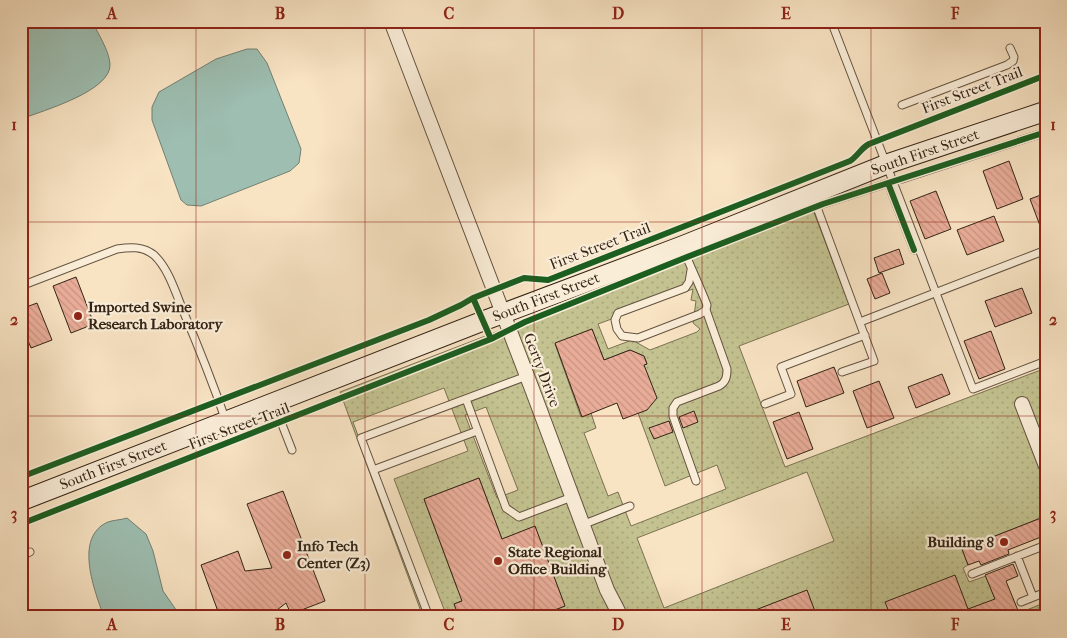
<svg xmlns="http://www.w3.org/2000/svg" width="1067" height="638" font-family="'IM FELL French Canon',serif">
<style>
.grass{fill:url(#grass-dots);stroke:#7b7252;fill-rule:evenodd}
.water{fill:#9dbeb1;stroke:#738073}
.building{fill:url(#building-back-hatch);stroke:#332315}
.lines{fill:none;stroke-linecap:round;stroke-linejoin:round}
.lane-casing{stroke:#645340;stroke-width:9}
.street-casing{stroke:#645340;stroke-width:16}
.secondary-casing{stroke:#332315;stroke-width:21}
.lane{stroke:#faedd8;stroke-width:7}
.street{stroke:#faedd8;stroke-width:14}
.secondary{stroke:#faedd8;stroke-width:19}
.cycleway-casing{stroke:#faedd8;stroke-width:9}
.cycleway{stroke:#1b5e20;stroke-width:6}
.grid{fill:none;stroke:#8f2418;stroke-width:1;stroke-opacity:0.55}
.poi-dot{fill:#8f2418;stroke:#faedd8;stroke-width:2}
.labels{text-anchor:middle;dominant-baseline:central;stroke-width:4.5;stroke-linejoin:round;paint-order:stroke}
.street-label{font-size:15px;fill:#332315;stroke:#faedd8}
.poi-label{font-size:15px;font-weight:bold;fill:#332315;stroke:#faedd8;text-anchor:start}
.neatline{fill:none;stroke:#8f2418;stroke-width:2}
.grid-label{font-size:16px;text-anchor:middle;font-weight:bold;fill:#8f2418}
</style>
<defs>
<pattern id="grass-dots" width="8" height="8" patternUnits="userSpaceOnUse" patternTransform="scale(1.25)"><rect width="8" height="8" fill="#c3c290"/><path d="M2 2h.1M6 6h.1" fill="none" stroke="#a8a67b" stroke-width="1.8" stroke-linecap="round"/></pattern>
<pattern id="building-back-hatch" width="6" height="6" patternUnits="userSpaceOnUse" patternTransform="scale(1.25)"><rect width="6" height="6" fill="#e9ac98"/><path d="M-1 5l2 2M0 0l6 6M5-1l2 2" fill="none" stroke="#c89482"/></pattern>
</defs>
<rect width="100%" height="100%" fill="#f8e3c3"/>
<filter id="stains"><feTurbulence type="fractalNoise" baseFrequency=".004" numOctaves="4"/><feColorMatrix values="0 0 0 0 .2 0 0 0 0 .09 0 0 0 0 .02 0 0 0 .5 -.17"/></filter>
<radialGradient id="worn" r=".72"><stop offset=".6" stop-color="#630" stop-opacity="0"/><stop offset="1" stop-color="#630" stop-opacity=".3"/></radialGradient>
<path class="grass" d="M813,210L849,304L739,346L785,467L1046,368V516L962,549L968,565L963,568L969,582L986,576L1002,617H817L807,591L738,617H537L565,606L535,527L502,539L479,478L424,499L457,588L471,597L454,604L459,617H447L394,479L468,451L444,388L353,422L425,617H423L340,392ZM693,289L691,300L696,301L693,323L700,329L697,332L650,350L632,340L608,349L598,324ZM592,329L604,360L630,350L644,356L647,364L644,365L638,413L665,486L717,465L726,489L631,526L618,492L608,496L584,433L596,428L591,413L581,417L555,344ZM486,407L518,490L497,498L465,415ZM807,472L834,541L664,608L637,538Z
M1046,602V617H1010Z"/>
<path class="water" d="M21,21H92C98,34 109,50 110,64C112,91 42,111 21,119Z
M247,49H257L267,63L301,149L299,163L290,171L201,206L187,205L181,200L152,120V107L159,92L216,59Z
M127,518L146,534L153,551L163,591L181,617H104C95,592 73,537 108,522C113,520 121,520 127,518Z"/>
<path class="building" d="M1009,161L1023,199L997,209L983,171Z
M936,191L951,229L925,239L910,201Z
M1046,193V239H1045L1030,199Z
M994,216L1004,241L967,255L957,230Z
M899,249L904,264L879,273L874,258Z
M882,273L890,293L875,299L867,279Z
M76,277L94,324L71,333L53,286Z
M1022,288L1032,313L995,327L985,301Z
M37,303L52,340L31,348L21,324V309Z
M592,329L604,360L630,350L644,356L647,364L644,365L657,398L647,410L623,419L617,403L582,417L555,343Z
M991,331L1005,369L979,379L964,341Z
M834,367L844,393L806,407L797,381Z
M942,374L950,394L916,408L908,387Z
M879,381L894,418L867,428L853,391Z
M694,411L698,422L683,428L679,417Z
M799,412L813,449L787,459L773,422Z
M669,421L673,432L654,439L649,428Z
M479,478L502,539L535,526L565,606L537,617H459L454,604L462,601L424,499Z
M283,491L325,601L291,614L286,603L268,617H220L201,565L238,551L245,571L272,568L247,504Z
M1046,516V535L1008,550L1009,554L981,565L979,561L968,565L962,549Z
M1013,564L1018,576L1006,581L1019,613L1010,617H891L885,602L955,575L968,609L995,599L985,575Z
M807,590L817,617H741L740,616Z"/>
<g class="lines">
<g class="lane-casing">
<path id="lane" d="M831,21L973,389L1046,361
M902,105L1007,65L1013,61L1014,57L1010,48
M902,179L1046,132
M812,194L874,361L842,372
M823,204L888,183L914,250
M682,246C690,266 699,284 707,305L706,310L700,314L638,338L622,336L617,329L615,320L618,313L685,288L689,282L691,270
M21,286L117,249C130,247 143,246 154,255C169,269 176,294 184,313C199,348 213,384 226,421
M860,322L1046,250
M466,399L506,508L519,517L572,497
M274,404L292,450
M765,404L791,394L781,367L865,335
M373,470L477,431
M696,481L673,416V408L677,402L719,386C726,382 727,377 727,369L706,310
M582,525L630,506
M21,556L30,552
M1017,556L1033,597
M972,574L1046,545
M1021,602L1046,592
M429,617L361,438L527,376"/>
</g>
<g class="street-casing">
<path id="street" d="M391,21L532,389L607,590L621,617
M1022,404L1046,466"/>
</g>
<g class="secondary-casing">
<path id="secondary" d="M21,501L483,321L682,246L887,164L1046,111"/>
</g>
<use href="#lane" class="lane"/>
<use href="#street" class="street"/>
<use href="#secondary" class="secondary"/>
<g class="cycleway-casing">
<path id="cycleway" d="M888,183L1046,132
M491,339L525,322L687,257L823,204L888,183L914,250
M21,477L429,320L461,305L473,298
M21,524L491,339L473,298L524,278L548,280L850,161C858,156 861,148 869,144L1046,75"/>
</g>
<use href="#cycleway" class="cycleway"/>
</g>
<path class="grid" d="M196,21V617M365,21V617M534,21V617M702,21V617M871,21V617M21,222H1046M21,416H1046"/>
<g class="poi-dot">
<circle cx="78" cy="316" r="5"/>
<circle cx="1004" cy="542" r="5"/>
<circle cx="287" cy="555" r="5"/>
<circle cx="498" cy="561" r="5"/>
</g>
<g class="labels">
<g class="street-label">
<text transform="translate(972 90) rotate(-21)">First Street Trail</text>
<text transform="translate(925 152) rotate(-19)">South First Street</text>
<text transform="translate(600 246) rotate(-21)">First Street Trail</text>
<text transform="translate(546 297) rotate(-21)">South First Street</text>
<text transform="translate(542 370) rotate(69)">Gerty Drive</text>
<text transform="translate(239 426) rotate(-21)">First Street Trail</text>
<text transform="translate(113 465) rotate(-21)">South First Street</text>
</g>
<g class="poi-label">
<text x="88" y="307">Imported Swine<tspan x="88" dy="17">Research Laboratory</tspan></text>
<text x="994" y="542" text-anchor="end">Building 8</text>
<text x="297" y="546">Info Tech<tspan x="297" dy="17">Center (Z3)</tspan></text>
<text x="508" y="552">State Regional<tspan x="508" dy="17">Office Building</tspan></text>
</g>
</g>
<rect width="1067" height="638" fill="none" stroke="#f8e3c3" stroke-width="55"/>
<rect x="28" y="28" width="1012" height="582" class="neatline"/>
<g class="grid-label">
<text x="112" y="19">A</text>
<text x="280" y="19">B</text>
<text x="449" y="19">C</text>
<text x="618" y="19">D</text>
<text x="786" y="19">E</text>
<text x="955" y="19">F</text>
<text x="14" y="130">1</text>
<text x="1053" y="130">1</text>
<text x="14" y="325">2</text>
<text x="1053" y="325">2</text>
<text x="14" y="519">3</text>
<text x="1053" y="519">3</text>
<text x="112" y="630">A</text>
<text x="280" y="630">B</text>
<text x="449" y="630">C</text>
<text x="618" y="630">D</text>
<text x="786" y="630">E</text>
<text x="955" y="630">F</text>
</g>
<rect width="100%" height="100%" filter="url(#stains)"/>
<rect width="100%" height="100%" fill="url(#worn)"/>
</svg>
